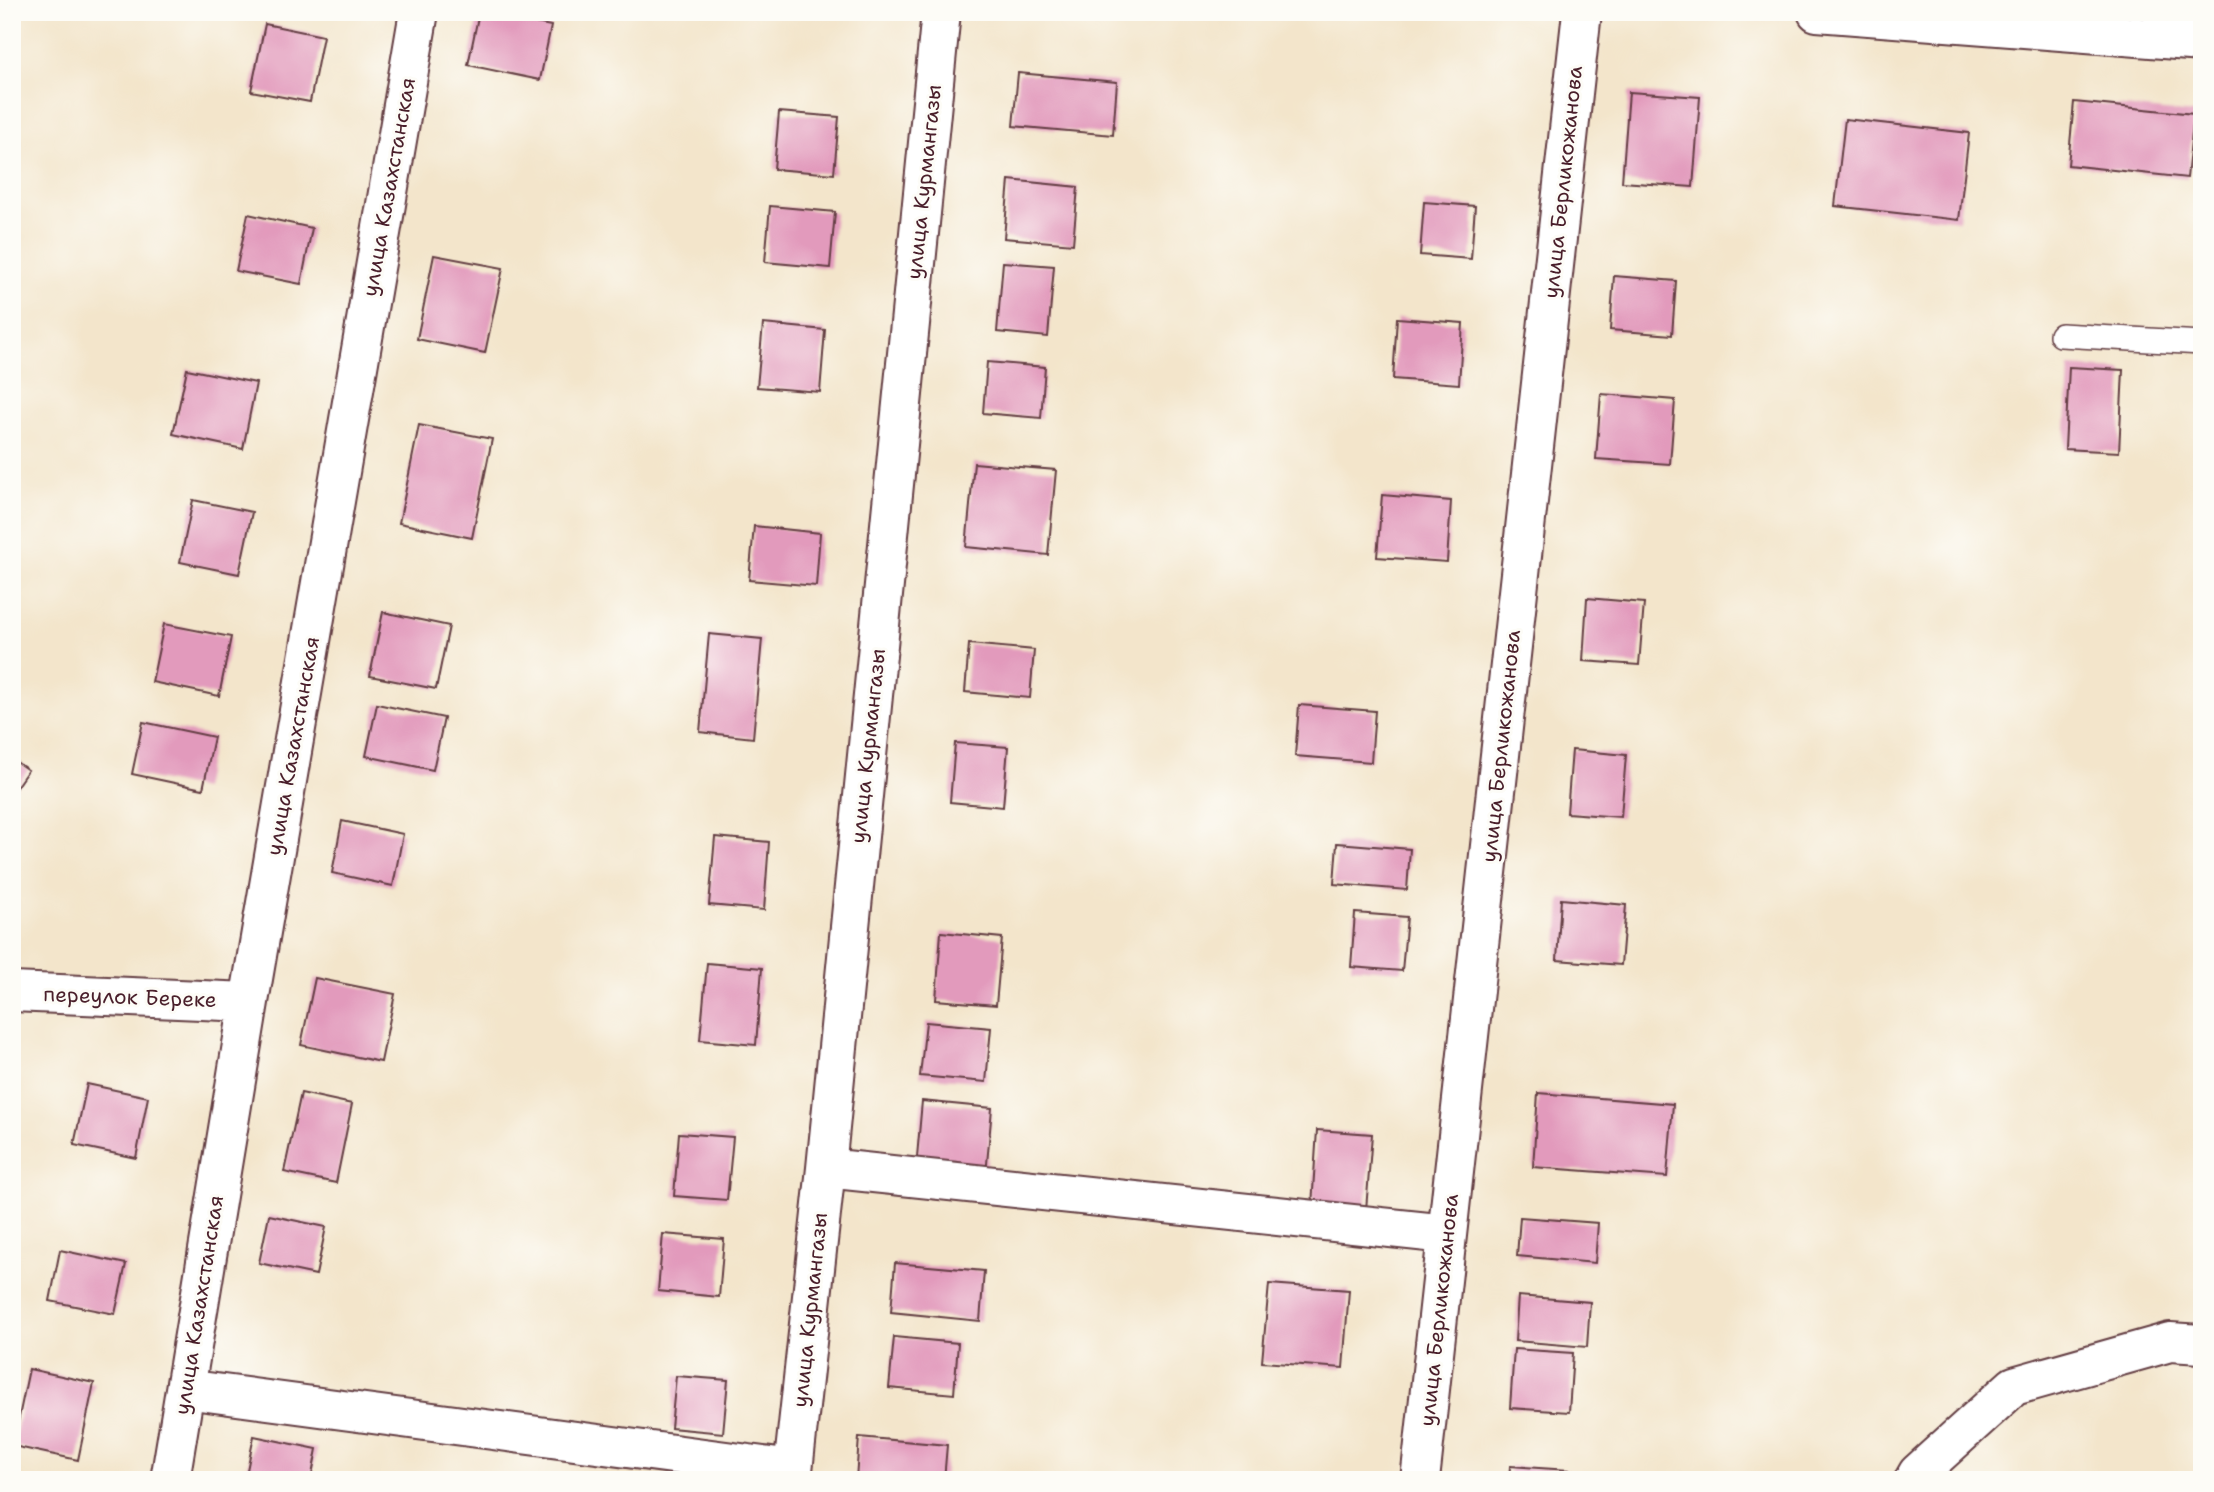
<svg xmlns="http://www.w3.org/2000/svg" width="2214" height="1492" font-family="'Shantell Sans',sans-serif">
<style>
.building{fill:#e29abc}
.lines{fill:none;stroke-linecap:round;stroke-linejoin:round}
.service-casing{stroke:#633d43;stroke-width:26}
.minor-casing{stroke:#633d43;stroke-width:42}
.service{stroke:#fff;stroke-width:23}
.minor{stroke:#fff;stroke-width:38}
.labels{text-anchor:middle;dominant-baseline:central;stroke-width:6;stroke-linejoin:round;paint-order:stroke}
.street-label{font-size:21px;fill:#4a1f2b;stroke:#fdfcf7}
</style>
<rect width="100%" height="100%" fill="#fdfcf7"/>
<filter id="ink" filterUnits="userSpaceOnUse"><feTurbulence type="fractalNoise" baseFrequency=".0143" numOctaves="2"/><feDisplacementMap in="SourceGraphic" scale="14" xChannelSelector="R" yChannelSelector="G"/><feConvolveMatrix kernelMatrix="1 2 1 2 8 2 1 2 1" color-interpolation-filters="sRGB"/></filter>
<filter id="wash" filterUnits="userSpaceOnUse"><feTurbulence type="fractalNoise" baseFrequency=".00686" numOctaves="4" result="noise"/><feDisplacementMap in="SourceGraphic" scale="28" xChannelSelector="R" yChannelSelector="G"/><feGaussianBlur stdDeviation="1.57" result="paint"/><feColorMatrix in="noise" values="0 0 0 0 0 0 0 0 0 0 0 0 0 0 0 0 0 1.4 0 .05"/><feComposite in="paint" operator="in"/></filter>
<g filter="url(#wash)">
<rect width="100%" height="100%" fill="#f3e5cb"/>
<g id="blocks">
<path class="building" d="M479,12L551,26L540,80L468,65Z
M265,24L323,36L310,102L251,91Z
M1018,73L1117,82L1113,135L1013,126Z
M1629,92L1700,97L1693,187L1622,182Z
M2074,102L2194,114L2187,178L2068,165Z
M779,112L839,117L834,174L774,169Z
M1845,119L1969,133L1959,220L1835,206Z
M1009,180L1078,187L1073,244L1004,238Z
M1424,202L1475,206L1471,259L1420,255Z
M770,206L835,212L830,268L765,262Z
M248,214L312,228L301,284L236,271Z
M434,255L503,268L485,353L417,339Z
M1003,262L1054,266L1048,337L997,332Z
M1614,276L1676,281L1672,335L1610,330Z
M1397,318L1463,323L1459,384L1393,379Z
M763,324L825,330L820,392L757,387Z
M987,362L1045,367L1041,418L983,413Z
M2069,367L2123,370L2119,452L2065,449Z
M187,369L256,383L243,449L173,434Z
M1601,394L1675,400L1670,464L1596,459Z
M419,425L492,439L472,538L399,523Z
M974,463L1056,470L1048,555L966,547Z
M1382,495L1451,501L1447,562L1377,557Z
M193,500L252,512L239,574L180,562Z
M754,526L820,533L816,586L749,580Z
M1587,598L1644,603L1639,665L1583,661Z
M383,612L449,626L436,689L370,676Z
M164,624L231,637L219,696L152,682Z
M709,634L762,639L753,738L700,732Z
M969,644L1034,650L1030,698L965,692Z
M377,704L444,718L433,770L366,756Z
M1299,705L1375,711L1371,762L1295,756Z
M143,722L214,737L203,789L132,774Z
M955,743L1008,747L1003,807L950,802Z
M1572,750L1626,755L1621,817L1567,813Z
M12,759L28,770L12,793Z
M342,821L403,834L393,886L332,873Z
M715,837L769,842L764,910L709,905Z
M1337,843L1410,849L1407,890L1334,884Z
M1561,899L1626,905L1621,965L1557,960Z
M1355,913L1407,917L1402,971L1351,967Z
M941,932L1002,938L996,1005L936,1000Z
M707,963L762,968L756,1045L700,1040Z
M315,978L395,994L381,1062L301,1045Z
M926,1022L991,1028L986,1082L920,1076Z
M87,1084L148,1097L136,1158L74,1145Z
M301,1093L352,1104L336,1183L284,1172Z
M1538,1093L1673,1104L1667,1177L1533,1167Z
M922,1101L992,1108L986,1175L916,1168Z
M1317,1130L1372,1134L1366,1210L1312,1206Z
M679,1133L733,1137L727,1200L674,1196Z
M269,1215L326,1227L316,1275L259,1263Z
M1520,1217L1598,1223L1595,1263L1517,1256Z
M663,1234L724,1239L719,1297L658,1291Z
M60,1250L126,1264L115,1314L50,1301Z
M895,1263L984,1271L980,1321L891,1312Z
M1269,1284L1349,1290L1343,1368L1262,1362Z
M1518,1296L1590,1302L1587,1347L1515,1341Z
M894,1337L958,1343L954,1394L889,1388Z
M1514,1349L1573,1353L1569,1412L1510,1408Z
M29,1369L94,1383L78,1460L13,1446Z
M676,1376L728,1380L723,1433L671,1428Z
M254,1436L317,1449L311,1480H245Z
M859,1437L947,1445L944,1480H856Z
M1510,1466L1569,1470L1568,1480H1509Z"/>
</g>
</g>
<g filter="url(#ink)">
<use href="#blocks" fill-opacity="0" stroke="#633d43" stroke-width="2"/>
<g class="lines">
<g class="service-casing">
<path id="service" d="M2061,335L2202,343"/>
</g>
<g class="minor-casing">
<path id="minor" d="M1817,12L2202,42
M12,992L249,1002
M826,1168L1447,1234
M185,1389L793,1470
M170,1480L249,1002L419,12
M792,1480L826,1168L941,12
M1420,1480L1582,12
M1914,1480L1918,1473L2014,1386L2170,1342L2202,1344"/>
</g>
<use href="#service" class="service"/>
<use href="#minor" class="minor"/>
</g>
</g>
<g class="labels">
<g class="street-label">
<text transform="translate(924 182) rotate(-84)">улица Курмангазы</text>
<text transform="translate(1563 182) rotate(-84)">улица Берликожанова</text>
<text transform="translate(389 187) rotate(-80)">улица Казахстанская</text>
<text transform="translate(293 746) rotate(-80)">улица Казахстанская</text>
<text transform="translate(868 746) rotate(-84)">улица Курмангазы</text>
<text transform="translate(1501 746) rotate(-84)">улица Берликожанова</text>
<text transform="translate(130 997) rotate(2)">переулок Береке</text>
<text transform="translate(199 1305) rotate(-81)">улица Казахстанская</text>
<text transform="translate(810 1310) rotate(-84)">улица Курмангазы</text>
<text transform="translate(1439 1310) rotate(-84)">улица Берликожанова</text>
</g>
</g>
<rect width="2214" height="1492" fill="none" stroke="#fdfcf7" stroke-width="42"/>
</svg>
